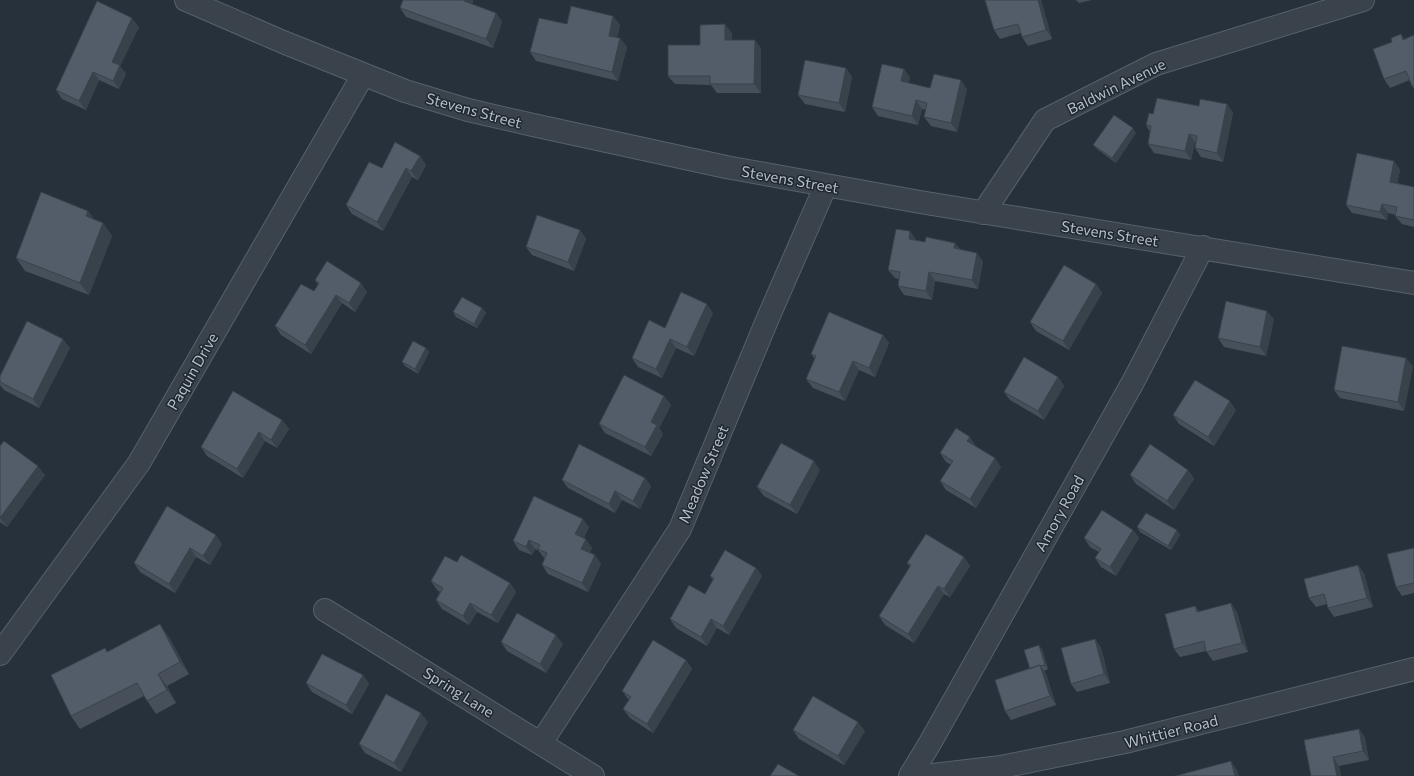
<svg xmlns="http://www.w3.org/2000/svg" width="1414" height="776" font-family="Commissioner,sans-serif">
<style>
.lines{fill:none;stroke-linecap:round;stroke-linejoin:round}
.minor-casing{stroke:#58616a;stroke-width:24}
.minor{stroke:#3a434c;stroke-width:22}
.wall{fill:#47505a}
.shaded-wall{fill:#39414a}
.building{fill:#525d69;stroke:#39414a}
.labels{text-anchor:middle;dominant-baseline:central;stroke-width:3;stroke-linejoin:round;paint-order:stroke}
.street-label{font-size:15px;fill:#b6bec7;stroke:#1f2831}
</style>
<rect width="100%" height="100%" fill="#27313b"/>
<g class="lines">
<g class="minor-casing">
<path id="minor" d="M186,0L283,42L405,91L468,110L533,125L726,167L920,202L1414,283
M983,213L1045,120L1156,64L1363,0
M325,610L593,776
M0,654L139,463L363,75
M541,743L680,529L768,318L826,185
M910,776L930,743L1133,382L1203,247
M924,776L1001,767L1125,742L1414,669"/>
</g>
<use href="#minor" class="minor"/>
</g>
<path class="wall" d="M473,0L472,4L496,13L502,22L493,48L406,17L400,8Z
M985,0H1041L1052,39L1028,46L1022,37L1021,33L1000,39L994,30Z
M1076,0H1092L1079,3Z
M613,16L620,25L617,37L620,38L627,47L618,81L536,61L530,52L567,24Z
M139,27L120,66L126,74L119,89L99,80L86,110L62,99L56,90Z
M732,33V40H755L761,49V93H717L711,85L675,84L668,76Z
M1401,34L1404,39L1414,35V89L1412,86L1410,80L1390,88L1384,79L1392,42Z
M846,68L852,77L845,112L805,104L798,95Z
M904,69L910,78L908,83L930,88L967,89L957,132L931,126L924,117L926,110L922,109L918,125L878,116L872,107Z
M1227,104L1233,113L1223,162L1201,157L1195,148L1196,143L1195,142L1191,160L1154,153L1148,144L1150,132L1146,125L1153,114L1199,106Z
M1136,133L1116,163L1097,149L1093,145Z
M420,156L426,165L418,180L412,177L383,231L352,214L346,205Z
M1394,161L1400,170L1397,183L1414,187V227L1402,224L1395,216L1396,215L1388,213L1387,220L1352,213L1346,205Z
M88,211L94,219L103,223L112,236L89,295L25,271L16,258Z
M580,230L586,239L574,271L532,255L526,247Z
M910,231L916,240L925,242L955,243L960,249L983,261L978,289L935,281L932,300L904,295L898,286L899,279L895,278L888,270Z
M315,280L367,292L355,312L342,303L311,354L281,335L275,326L314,291L318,285Z
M1096,284L1102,293L1069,350L1036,331L1030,322Z
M482,308L486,313L477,328L456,317L453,312Z
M713,313L694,356L676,348L662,378L638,367L632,358L665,328Z
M1274,319L1266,356L1224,347L1218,338Z
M883,335L889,343L875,377L859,370L845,401L813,388L806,379L815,359L811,354Z
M70,348L39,408L4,390L0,385V376Z
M426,348L429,352L418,374L405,366L402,362Z
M1413,366L1404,411L1340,398L1334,390Z
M1058,377L1064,386L1044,420L1010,400L1004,392Z
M664,396L671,405L659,428L663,434L651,456L605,433L599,424Z
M1236,410L1214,446L1179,424L1173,415Z
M282,420L289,429L277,448L265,441L243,478L207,456L201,447Z
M0,446L45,475L7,527L0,522Z
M976,446L1001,467L976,508L946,490L940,481L951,465L946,462L940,453Z
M820,470L797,514L764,496L757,487Z
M1188,470L1194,479L1174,510L1136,484L1130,475Z
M645,478L651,486L640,509L622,500L615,513L568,488L562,480Z
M167,506L222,544L210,565L196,557L175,593L140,572L134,563Z
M589,527L584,538L592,548L590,552L595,555L601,564L588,592L548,574L542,565L545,559L544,558L538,550L535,549L532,555L519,550L513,541Z
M1137,527L1177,530L1180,535L1171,550L1140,532Z
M1133,530L1139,538L1116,576L1101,567L1095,558L1099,552L1090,547L1084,538Z
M1414,548V593L1402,596L1396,587Z
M964,557L970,566L950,597L944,594L914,643L885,625L879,616L910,567L907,563Z
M457,562L510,583L516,592L498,623L477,612L469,625L442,609L436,600L440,592L437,590L431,581Z
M756,568L762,576L729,635L717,628L707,646L676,628L670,619L705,594L713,580L710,576Z
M1364,573L1373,607L1334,617L1328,608L1327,604L1316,607L1309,598Z
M1195,606L1199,611L1237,612L1248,652L1213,661L1206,651L1180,657L1174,649Z
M169,637L189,674L167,686L176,703L156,714L144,696L80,729L71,716L105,648L108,652Z
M1095,639L1101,648L1110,683L1077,692L1071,684Z
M501,642L563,644L546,673L507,651Z
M1042,649L1048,669L1044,671L1046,674L1056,705L1011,720L1005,711Z
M686,660L692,669L653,733L630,718L623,709L629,700L622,691Z
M363,675L369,684L352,714L312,692L306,683Z
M428,722L401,772L365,753L359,744Z
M1359,729L1365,738L1369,760L1339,766L1341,776H1311Z
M793,730L865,731L844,765L799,739Z"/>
<path class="shaded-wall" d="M464,0H473L470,10L464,1Z
M1038,0H1041L1052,39L1046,30Z
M496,13L502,22L493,48L486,39Z
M613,16L620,25L615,44L609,36Z
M132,18L139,27L120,66L126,74L119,89L113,81L112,62Z
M725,24L732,33V49L725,40Z
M620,38L627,47L618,81L612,72Z
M755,40L761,49V93L754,84Z
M846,68L852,77L845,112L839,103Z
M904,69L910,78L907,90L901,81Z
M93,72L99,80L86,110L79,101Z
M961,80L967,89L957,132L951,123Z
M916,100L922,109L918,125L912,116Z
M1227,104L1233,113L1223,162L1217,153Z
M1133,128L1136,133L1116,163L1112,158Z
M1189,134L1195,142L1191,160L1185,151Z
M420,156L426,165L418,180L411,171Z
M1394,161L1400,170L1396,191L1390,182Z
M406,168L412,177L383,231L377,222Z
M1382,204L1388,213L1387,220L1380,212Z
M88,211L97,223L86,216Z
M103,223L112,236L89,295L80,283Z
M580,230L586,239L574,271L568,262Z
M910,231L916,240L909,239Z
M955,243L961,252L954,248Z
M977,253L983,261L978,289L972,280Z
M929,272L935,281L932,300L926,291Z
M361,283L367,292L355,312L349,303Z
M1096,284L1102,293L1069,350L1063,341Z
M336,295L342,303L311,354L305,345Z
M707,304L713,313L694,356L687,347Z
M482,308L486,313L477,328L474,324Z
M1267,311L1274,319L1266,356L1260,347Z
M883,335L889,343L875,377L869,368Z
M63,339L70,348L39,408L33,399Z
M670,339L676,348L662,378L656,369Z
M426,348L429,352L418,374L415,369Z
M1406,358L1413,366L1404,411L1398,402Z
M853,361L859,370L845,401L839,392Z
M1058,377L1064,386L1044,420L1038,411Z
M664,396L671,405L659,428L663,434L651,456L645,447L651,422Z
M1230,401L1236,410L1214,446L1208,437Z
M282,420L289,429L277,448L271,440Z
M259,432L265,441L243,478L237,469Z
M970,437L976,446L973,450L967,441Z
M995,458L1001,467L976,508L970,499Z
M814,461L820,470L797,514L790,505Z
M38,466L45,475L7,527L0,518Z
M1188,470L1194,479L1174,510L1167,501Z
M645,478L651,486L640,509L633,501Z
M615,491L622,500L615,513L609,504Z
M583,519L589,527L581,543L575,534Z
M1133,530L1139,538L1116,576L1110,567Z
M1177,530L1180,535L1171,550L1168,546Z
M216,535L222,544L210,565L203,556Z
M586,539L592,548L588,557L581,549Z
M529,540L535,549L532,555L526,547Z
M190,548L196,557L175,593L169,584Z
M595,555L601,564L588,592L582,583Z
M964,557L970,566L950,597L944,589Z
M1358,565L1364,573L1373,607L1367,598Z
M756,568L762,576L729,635L723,626Z
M510,583L516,592L498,623L491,615Z
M938,586L944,594L914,643L908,634Z
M470,603L477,612L469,625L463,616Z
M1231,603L1237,612L1248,652L1242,643Z
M1195,606L1201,615L1197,612Z
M711,619L717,628L707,646L701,637Z
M160,624L169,637L189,674L180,662Z
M556,635L563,644L546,673L540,664Z
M1095,639L1101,648L1110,683L1104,674Z
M1039,645L1042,649L1048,669L1045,665Z
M686,660L692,669L653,733L647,724Z
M1040,665L1046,674L1056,705L1050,696Z
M158,674L167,686L176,703L167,690Z
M363,675L369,684L352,714L346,705Z
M421,713L428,722L401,772L394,763Z
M858,722L865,731L844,765L838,756Z
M1359,729L1365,738L1369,760L1363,751Z
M1333,757L1339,766L1341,776H1337Z
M1231,761L1237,770L1239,776H1235Z"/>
<path class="building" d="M403,0H464V1L496,13L486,39L400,8Z
M985,0H1038L1046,30L1022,37L1018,24L994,30Z
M97,1L132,18L112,62L120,65L113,81L93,72L79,101L56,90Z
M571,6L613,16L609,36L620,38L612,72L530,52L539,18L567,24Z
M725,24V40H755L754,84H710V76H668V45H700V25Z
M1401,34L1403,40L1414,35V85L1412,86L1406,71L1384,79L1373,49L1392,42L1391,38Z
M805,60L846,68L839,103L798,95Z
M882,64L904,69L901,81L930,88L934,74L961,80L951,123L924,117L927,103L916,100L912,116L872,107Z
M1157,98L1199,106L1200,99L1227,104L1217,153L1195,148L1197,136L1189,134L1185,151L1148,144L1151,126L1146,125L1149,113L1153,114Z
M1114,115L1133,128L1112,158L1093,145Z
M395,142L420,156L411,171L406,168L377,222L346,205L369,162L382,168Z
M1357,153L1394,161L1390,182L1414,187V220L1395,216L1397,207L1382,204L1380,212L1346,205Z
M41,192L88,211L86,216L103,223L80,283L16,258Z
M537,215L580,230L568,262L526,247Z
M896,229L910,231L909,239L925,242L926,237L955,243L954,248L977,253L972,280L929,272L926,291L898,286L900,272L888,270Z
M327,261L361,283L349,303L336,295L305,345L275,326L301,284L314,291L319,283L315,280Z
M1064,265L1096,284L1063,341L1030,322Z
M681,292L707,304L687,347L670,339L656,369L632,358L649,320L665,328Z
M462,297L482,308L474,324L453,312Z
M1226,301L1267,311L1260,347L1218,338Z
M829,312L883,335L869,368L853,361L839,392L806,379L816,356L811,354Z
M27,321L63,339L33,399L0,382V376Z
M413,341L426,348L415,369L402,362Z
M1342,346L1406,358L1398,402L1334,390Z
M1024,357L1058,377L1038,411L1004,392Z
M624,375L664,396L651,422L657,425L645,447L599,424Z
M1195,380L1230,401L1208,437L1173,415Z
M233,391L282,420L271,440L259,432L237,469L201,447Z
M956,428L970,437L967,441L995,458L970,499L940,481L953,461L940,453Z
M4,441L38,466L0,518V446Z
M781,443L814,461L790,505L757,487Z
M579,444L645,478L633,501L615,491L609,504L562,480Z
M1150,444L1188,470L1167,501L1130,475Z
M534,496L583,519L575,534L586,539L581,549L595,555L582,583L542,565L547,553L538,549L540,545L529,540L526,547L513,541Z
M167,506L216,535L203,556L190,548L169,584L134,563Z
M1102,510L1133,530L1110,567L1095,558L1101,549L1084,538Z
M1146,513L1177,530L1168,546L1137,527Z
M926,534L964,557L944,589L938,586L908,634L879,616L911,565L907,563Z
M1414,548V583L1396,587L1387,554Z
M725,550L756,568L723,626L711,619L701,637L670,619L689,585L705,594L714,578L710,576Z
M461,555L510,583L491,615L470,603L463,616L436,600L443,588L431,581L445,556L457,562Z
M1358,565L1367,598L1328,608L1324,594L1309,598L1304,579Z
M1231,603L1242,643L1206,652L1204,641L1174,649L1165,614L1195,606L1197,612Z
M517,613L556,635L540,664L501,642Z
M160,624L180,662L158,674L167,690L147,701L137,683L71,716L51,675L105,648L107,652Z
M1095,639L1104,674L1071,684L1061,648Z
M653,640L686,660L647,724L623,709L631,697L622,691Z
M1039,645L1045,665L1040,666V665L1030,669L1024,650Z
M322,654L363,675L346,705L306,683Z
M1040,665L1050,696L1005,711L995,680Z
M386,694L421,713L394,763L359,744Z
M813,696L858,722L838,756L793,730Z
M1359,729L1363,751L1333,757L1337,776H1311L1304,740Z
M1231,761L1235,776H1175Z
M778,764L799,776H770Z"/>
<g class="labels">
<g class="street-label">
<text transform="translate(1116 86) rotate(-26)">Baldwin Avenue</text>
<text transform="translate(474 110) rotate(15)">Stevens Street</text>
<text transform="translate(790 179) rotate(10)">Stevens Street</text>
<text transform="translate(1110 233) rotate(9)">Stevens Street</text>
<text transform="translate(192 371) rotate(-60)">Paquin Drive</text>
<text transform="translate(703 474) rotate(-67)">Meadow Street</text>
<text transform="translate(1059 513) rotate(-61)">Amory Road</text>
<text transform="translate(459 692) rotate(32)">Spring Lane</text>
<text transform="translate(1171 731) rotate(-14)">Whittier Road</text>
</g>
</g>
</svg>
